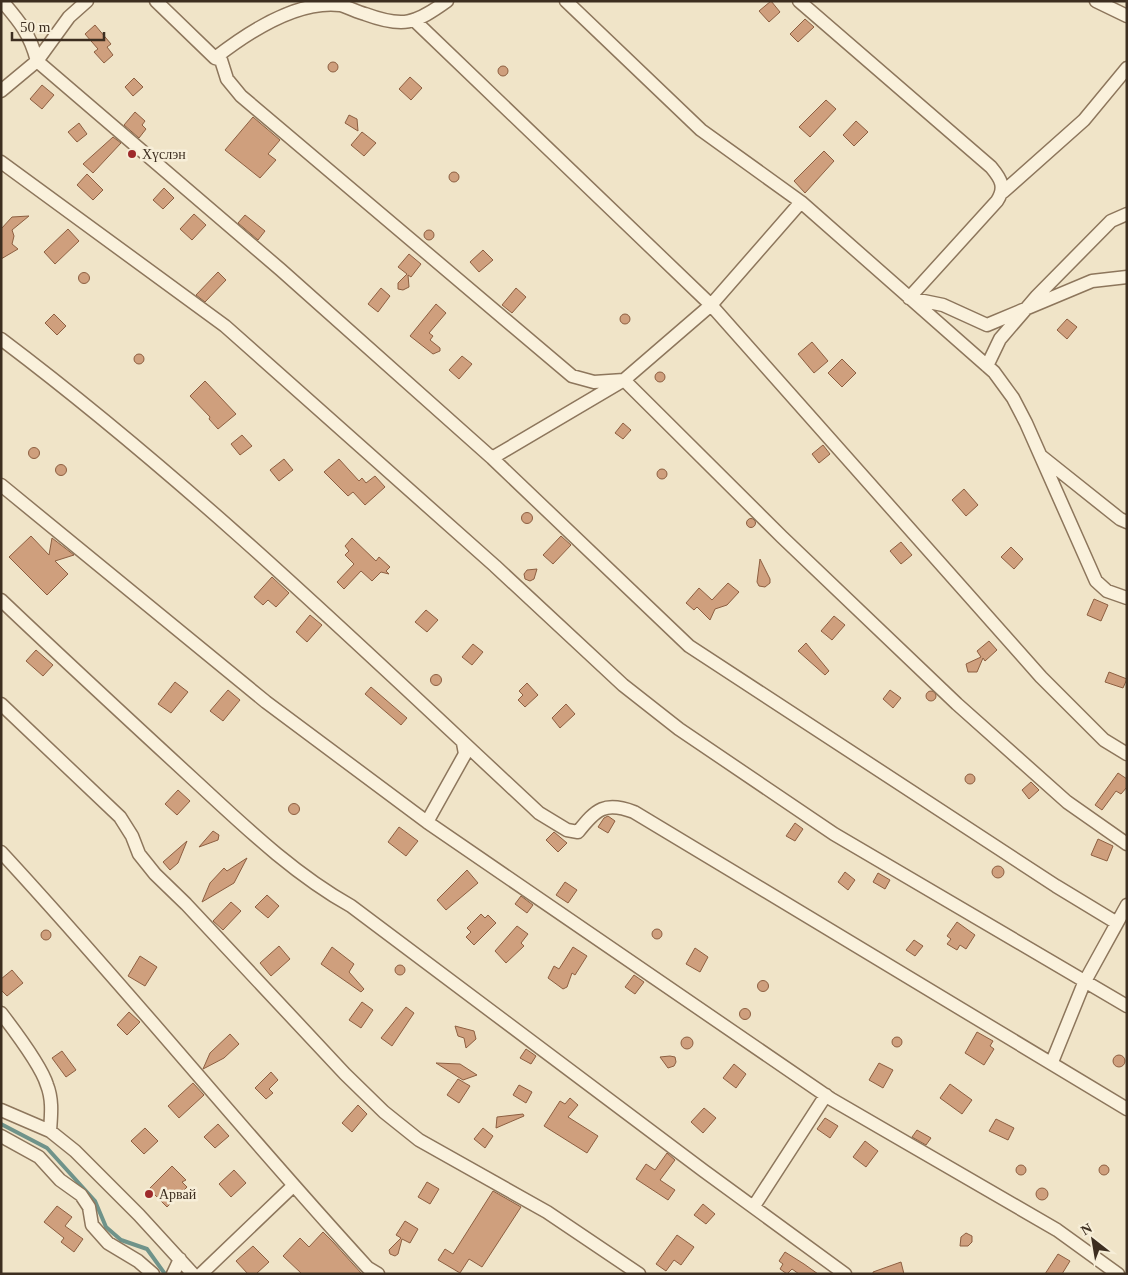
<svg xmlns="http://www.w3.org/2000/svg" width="1128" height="1275" font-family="Georgia,serif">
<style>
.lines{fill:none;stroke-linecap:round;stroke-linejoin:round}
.stream{stroke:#6f938a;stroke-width:4}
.building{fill:#cf9f7d;stroke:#8d5f41}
.minor-casing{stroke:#8d765c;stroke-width:15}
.minor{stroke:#faf1dc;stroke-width:12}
.poi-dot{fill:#9e2a2b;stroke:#f7eed8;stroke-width:2}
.labels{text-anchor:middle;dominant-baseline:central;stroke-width:5;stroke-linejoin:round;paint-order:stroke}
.poi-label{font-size:14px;fill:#3d2e20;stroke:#f7eed8;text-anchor:start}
</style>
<rect width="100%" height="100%" fill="#f0e4c8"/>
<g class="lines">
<path class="stream" d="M1,1124L47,1148L95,1201L106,1227L121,1240L147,1249L165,1274"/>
</g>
<path class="building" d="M771,1L780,12L769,22L759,11Z
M805,19L814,27L798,42L790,34Z
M95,25L111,44L107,47L113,55L104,63L94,52L98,49L85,34Z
M328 67a5 5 0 1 1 10 0a5 5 0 1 1-10 0Z
M498 71a5 5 0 1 1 10 0a5 5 0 1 1-10 0Z
M410,77L422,88L411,100L399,89Z
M134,78L143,87L133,96L125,87Z
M42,85L54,95L42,109L30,99Z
M826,100L836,109L810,137L799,127Z
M135,112L145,121L142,125L146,129L139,138L124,125Z
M349,115L357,119L358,131L345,123Z
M253,117L280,140L268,154L276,160L260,178L225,150Z
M856,121L868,132L854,146L843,135Z
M79,123L87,134L77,142L68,132Z
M362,132L376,143L364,156L351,145Z
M113,137L121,143L93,173L83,164Z
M824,151L834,161L805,193L794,181Z
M449 177a5 5 0 1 1 10 0a5 5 0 1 1-10 0Z
M87,174L103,190L93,200L77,185Z
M164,188L174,198L163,209L153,200Z
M194,214L206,225L192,240L180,229Z
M245,215L265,231L258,240L238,223Z
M29,216L12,230L14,236L12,244L18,249L1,259V229L12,217Z
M68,229L79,241L55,264L44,252Z
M424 235a5 5 0 1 1 10 0a5 5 0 1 1-10 0Z
M483,250L493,260L479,272L470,262Z
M409,254L421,264L411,277L408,275L409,287L403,290L398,289V283L407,274L398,267Z
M218,272L226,280L205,302L196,295Z
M78.5 278a5.5 5.5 0 1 1 11 0a5.5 5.5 0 1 1-11 0Z
M381,288L390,296L378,312L368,304Z
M516,288L526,297L512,313L502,305Z
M436,304L446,313L429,333L433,336L430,340L440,348V351L433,354L410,336Z
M54,314L66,326L57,335L45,323Z
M620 319a5 5 0 1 1 10 0a5 5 0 1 1-10 0Z
M1067,319L1077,327L1067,339L1057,330Z
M812,342L828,361L814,373L798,354Z
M134 359a5 5 0 1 1 10 0a5 5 0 1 1-10 0Z
M462,356L472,364L459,379L449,370Z
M842,359L856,373L842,387L828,373Z
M655 377a5 5 0 1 1 10 0a5 5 0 1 1-10 0Z
M205,381L236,414L218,429L209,419L210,417L190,396Z
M623,423L631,430L623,439L615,433Z
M242,435L252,446L240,455L231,444Z
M823,445L830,454L819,463L812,454Z
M28.5 453a5.5 5.5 0 1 1 11 0a5.5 5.5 0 1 1-11 0Z
M284,459L293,470L279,481L270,470Z
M339,459L359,481L362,478L366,483L375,476L385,487L365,505L353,492L348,496L324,472Z
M55.5 470a5.5 5.5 0 1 1 11 0a5.5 5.5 0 1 1-11 0Z
M657 474a5 5 0 1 1 10 0a5 5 0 1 1-10 0Z
M964,489L978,505L966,516L952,500Z
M521.5 518a5.5 5.5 0 1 1 11 0a5.5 5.5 0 1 1-11 0Z
M746.5 523a4.5 4.5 0 1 1 9 0a4.5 4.5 0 1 1-9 0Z
M31,536L49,555L52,538L74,555L55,561L68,574L47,595L9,557Z
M561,536L571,545L553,564L543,555Z
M352,538L376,561L379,557L390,567L386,571L389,574L381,572L372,581L361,571L344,589L337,582L354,564L345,555L349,551L345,546Z
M901,542L912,555L901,564L890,551Z
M1011,547L1023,559L1014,569L1001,557Z
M760,559L770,579V583L765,587L759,586L757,582Z
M537,569L534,579L530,581L525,579L524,574L527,570Z
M272,577L289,593L276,607L268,600L263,605L254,597Z
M728,583L739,592L727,605L715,609L710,620L697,607L694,610L686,603L699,588L712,600Z
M1094,599L1108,605L1101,621L1087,615Z
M426,610L438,620L427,632L415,622Z
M310,615L322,625L307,642L296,632Z
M834,616L845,625L832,640L821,631Z
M989,641L997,650L985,661L983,658L977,672H968L966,664L981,657L977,651Z
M806,643L829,671L825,675L798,651Z
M473,644L483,652L472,665L462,657Z
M36,650L53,665L43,676L26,661Z
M1109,672L1127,679L1123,688L1105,682Z
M430.5 680a5.5 5.5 0 1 1 11 0a5.5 5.5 0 1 1-11 0Z
M175,682L188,692L171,713L158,704Z
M527,683L538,695L525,707L518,700L523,695L519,691Z
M371,687L407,718L401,725L365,694Z
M228,690L240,700L223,721L210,711Z
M890,690L901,698L893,708L883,699Z
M926 696a5 5 0 1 1 10 0a5 5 0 1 1-10 0Z
M566,704L575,714L560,728L552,718Z
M1118,773L1127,779V787L1121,794L1116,791L1102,810L1095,805Z
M965 779a5 5 0 1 1 10 0a5 5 0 1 1-10 0Z
M1031,782L1039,790L1029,799L1022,790Z
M178,790L190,801L177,815L165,804Z
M288.5 809a5.5 5.5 0 1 1 11 0a5.5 5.5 0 1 1-11 0Z
M608,816L615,821L608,833L598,827L604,818Z
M795,823L803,829L795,841L786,836Z
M399,827L418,841L406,856L388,842Z
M213,831L219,835L218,840L199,847Z
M554,832L567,843L558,852L546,840Z
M1098,839L1113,846L1107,861L1091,855Z
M187,841L178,863L170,870L163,862Z
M247,858L234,883L202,902L210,883L224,868L227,871Z
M992 872a6 6 0 1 1 12 0a6 6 0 1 1-12 0Z
M467,870L478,883L446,910L437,900Z
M845,872L855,880L848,890L838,882Z
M878,873L890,880L885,889L873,882Z
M565,882L577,890L568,903L556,895Z
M267,895L279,906L268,918L255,907Z
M521,896L533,905L527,913L515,904Z
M231,902L241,911L223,930L213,921Z
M481,914L485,918L488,915L496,923L474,945L466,937L471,932L467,928Z
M957,922L975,935L966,949L960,945L957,950L947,944L951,939L947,936Z
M517,926L528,934L521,943L524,946L506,963L495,951Z
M652 934a5 5 0 1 1 10 0a5 5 0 1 1-10 0Z
M41 935a5 5 0 1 1 10 0a5 5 0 1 1-10 0Z
M914,940L923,946L915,956L906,950Z
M279,946L290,959L271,976L260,963Z
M332,947L354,964L349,972L364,989L361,992L321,964Z
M573,947L587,956L575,975L572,973L567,987L563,989L548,978L554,966L559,969Z
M695,948L708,957L700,972L686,964Z
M140,956L157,967L145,986L128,976Z
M395 970a5 5 0 1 1 10 0a5 5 0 1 1-10 0Z
M12,970L23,983L7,996L1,990V979Z
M634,975L644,982L635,994L625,987Z
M757.5 986a5.5 5.5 0 1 1 11 0a5.5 5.5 0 1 1-11 0Z
M362,1002L373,1010L361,1028L349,1020Z
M406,1007L414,1013L392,1046L381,1038Z
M739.5 1014a5.5 5.5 0 1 1 11 0a5.5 5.5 0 1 1-11 0Z
M129,1012L140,1022L127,1035L117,1025Z
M455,1026L474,1031L476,1039L466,1048L464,1038L458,1036Z
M977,1032L993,1041L990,1046L994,1049L984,1065L965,1053Z
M230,1034L239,1044L224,1058L203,1069L210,1053Z
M681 1043a6 6 0 1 1 12 0a6 6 0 1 1-12 0Z
M892 1042a5 5 0 1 1 10 0a5 5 0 1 1-10 0Z
M526,1049L536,1056L531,1064L520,1058Z
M62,1051L76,1070L66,1077L52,1058Z
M1113 1061a6 6 0 1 1 12 0a6 6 0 1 1-12 0Z
M670,1056L675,1057L676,1062L674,1066L668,1068L660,1057Z
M436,1063L460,1064L477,1075L463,1080Z
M879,1063L893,1070L883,1088L869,1080Z
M734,1064L746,1074L736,1088L723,1078Z
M271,1072L278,1080L269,1089L273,1093L266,1099L255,1088Z
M458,1079L470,1086L459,1103L447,1095Z
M193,1083L204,1095L179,1118L168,1106Z
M950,1084L972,1100L962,1114L940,1098Z
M519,1085L532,1092L526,1103L513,1095Z
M570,1098L578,1105L568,1117L598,1136L587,1153L544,1126L560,1101L565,1104Z
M358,1105L367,1114L352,1132L342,1123Z
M704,1108L716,1118L703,1133L691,1122Z
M523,1114L524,1116L496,1128L497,1117Z
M825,1118L838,1126L830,1138L817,1129Z
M996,1119L1014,1128L1008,1140L989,1131Z
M218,1124L229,1136L215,1148L204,1137Z
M145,1128L158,1141L144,1154L131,1141Z
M483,1128L493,1136L485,1148L474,1139Z
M917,1130L931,1138L926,1145L912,1137Z
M865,1141L878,1151L866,1167L853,1157Z
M667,1153L675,1160L660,1180L675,1190L668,1200L636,1179L646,1164L655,1170Z
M1099 1170a5 5 0 1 1 10 0a5 5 0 1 1-10 0Z
M1016 1170a5 5 0 1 1 10 0a5 5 0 1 1-10 0Z
M172,1166L186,1180L182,1182L187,1187L167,1207L149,1189Z
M234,1170L246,1183L231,1197L219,1184Z
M427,1182L439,1189L430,1204L418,1197Z
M1036 1194a6 6 0 1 1 12 0a6 6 0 1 1-12 0Z
M493,1191L521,1207L482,1267L469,1259L460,1273L438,1260L445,1249L453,1254Z
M703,1204L715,1214L706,1224L694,1215Z
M57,1206L72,1217L65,1226L83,1239L74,1252L61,1242L64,1238L44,1222Z
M405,1221L418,1229L410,1243L402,1239L398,1254L395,1256L390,1254L389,1250L401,1238L396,1235Z
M323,1232L333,1242L362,1274H302L283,1256L300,1238L309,1247Z
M966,1233L972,1236V1242L968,1246H960L961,1237Z
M677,1235L694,1247L681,1265L674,1260L666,1271L656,1264Z
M253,1246L269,1262L256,1274H248L236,1261Z
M785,1252L804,1264L818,1274H799L792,1269L787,1274L780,1269L783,1264L779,1261Z
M1058,1254L1070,1261L1062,1274H1045Z
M901,1262L904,1274H873V1272Z"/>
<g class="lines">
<g class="minor-casing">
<path id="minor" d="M2,1C20,22 30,34 37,61L281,270L492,458L689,646L1056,886L1117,923
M156,1L215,58C247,33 297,0 340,5C348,7 357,12 365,14C403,28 415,24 447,1
M566,1L701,130L801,202L994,372L1013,398L1026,423L1096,581L1107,591L1127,598
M799,1L991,167C1001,179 1006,187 997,201L909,298L943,305L987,325L1092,281L1127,277
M1096,1L1127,16
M415,21L711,305L1041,677L1104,740L1127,754
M215,58L221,60L227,79L241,96L572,376L594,382L624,380L782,537L957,704L1067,802L1127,844
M1,91L37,61L69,17L87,1
M1,162L225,326L495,566L623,685L679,729L834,834L1127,1006
M1003,192L1084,120L1127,68
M1,339C192,483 364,650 539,813L567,830L578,832C596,809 605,801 634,812L1127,1109
M987,366L1000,339L1037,296L1111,221L1127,214
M1041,456L1120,519L1127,522
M492,458L624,380L711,305L801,202
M1,485L266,702L427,822L831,1099L1057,1230L1118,1274
M1,600C64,660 128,719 192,778C242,824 292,873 351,906L704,1171L845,1274
M1,704L120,817L132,836L139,854L155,874L186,904L345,1074L384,1112L419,1140L547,1212L639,1274
M427,822L465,754L463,743
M1,852C127,988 243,1132 368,1268L378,1274
M1,1013C14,1030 41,1065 47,1085C53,1100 51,1116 50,1131
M1052,1062L1084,983L1127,905
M1,1110L50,1131L75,1151L139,1215L193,1274
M1,1136L39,1157L60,1180L81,1195L89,1207L92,1225L108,1243L138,1261L153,1274
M754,1206L826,1095
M173,1274L180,1259
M201,1274L293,1186"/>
</g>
<use href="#minor" class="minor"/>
</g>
<g class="poi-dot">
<circle cx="132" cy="154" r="5"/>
<circle cx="149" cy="1194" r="5"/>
</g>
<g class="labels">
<g class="poi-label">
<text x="142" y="154">Хүслэн</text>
<text x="159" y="1194">Арвай</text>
</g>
</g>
<rect width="1128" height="1275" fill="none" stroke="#3d2e20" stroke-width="5"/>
<g transform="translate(1093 1240) rotate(329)" stroke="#f7eed8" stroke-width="4" paint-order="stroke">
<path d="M0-4L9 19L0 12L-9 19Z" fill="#3d2e20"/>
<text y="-8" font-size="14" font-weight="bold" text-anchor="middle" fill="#3d2e20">N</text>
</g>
<path d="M12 32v8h92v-8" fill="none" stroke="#3d2e20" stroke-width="2.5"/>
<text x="20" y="32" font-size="15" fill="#3d2e20" stroke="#f7eed8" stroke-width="4" paint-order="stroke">50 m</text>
</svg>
